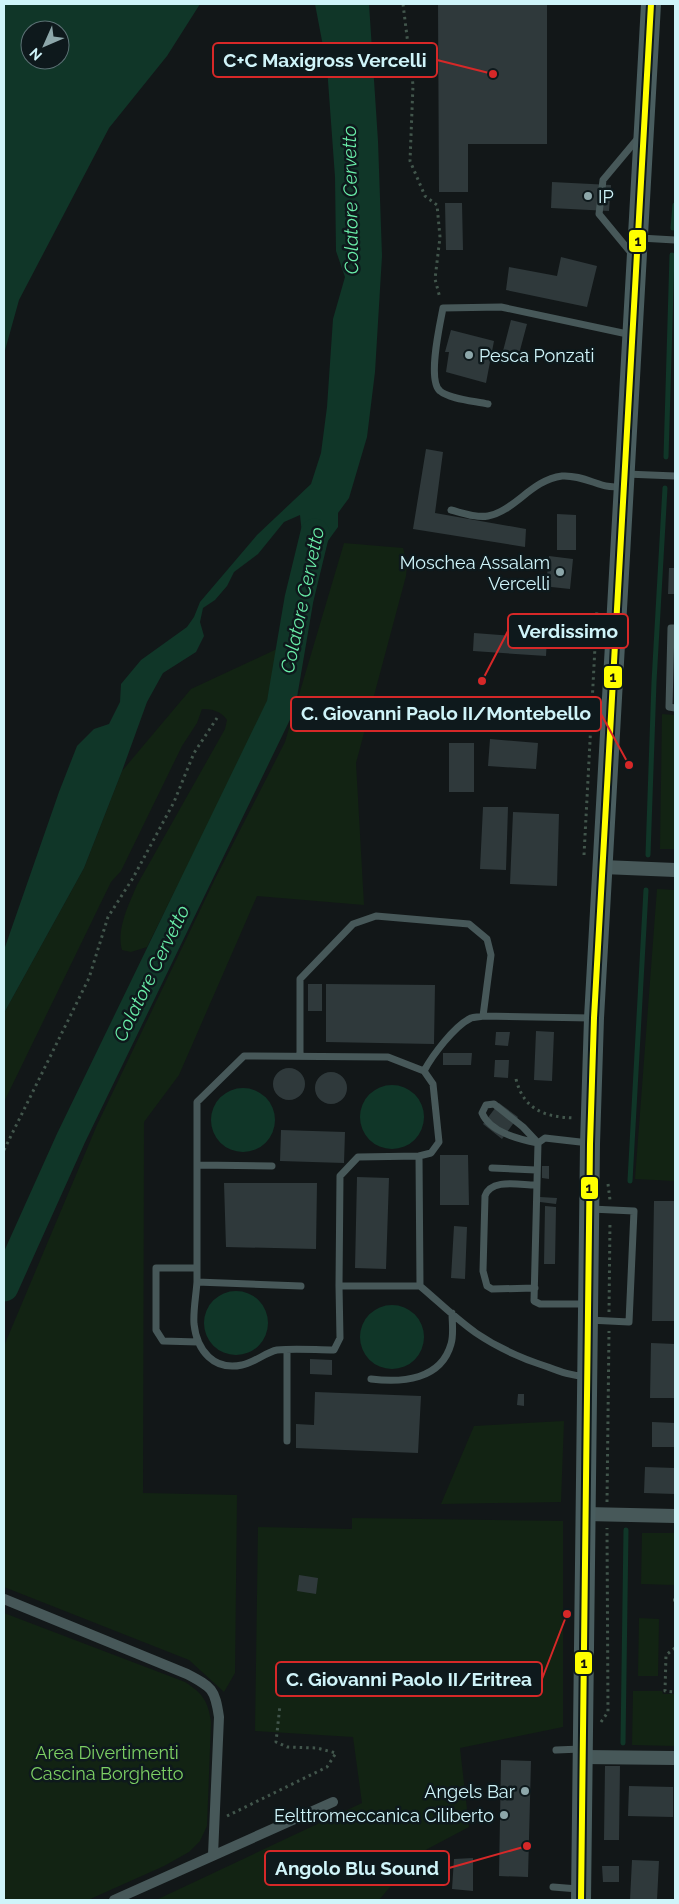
<svg xmlns="http://www.w3.org/2000/svg" width="679" height="1904" font-family="Raleway,sans-serif">
<style>
.green{fill:#122313}
.water{fill:#103628;fill-rule:evenodd}
.lines{fill:none;stroke-linecap:round;stroke-linejoin:round}
.stream{stroke:#103628;stroke-width:5}
.river{stroke:#103628;stroke-width:29}
.building{fill:#2f393b}
.path{stroke:#42564c;stroke-width:3;stroke-dasharray:2.5 4;stroke-linecap:butt}
.service{stroke:#475859;stroke-width:7}
.pedestrian{stroke:#475859;stroke-width:10}
.minor{stroke:#475859;stroke-width:14}
.secondary{stroke:#495d5f;stroke-width:20}
.bus-1-casing{stroke:#0e191c;stroke-width:10}
.bus-1{stroke:#ff0;stroke-width:6}
.poi-dot{fill:#8da7aa;stroke:#0e191c;stroke-width:2}
.labels{text-anchor:middle;dominant-baseline:central;stroke-width:5;stroke-linejoin:round;paint-order:stroke}
.poi-label{font-size:18px;fill:#cff4f9;stroke:#0e191c;text-anchor:end}
.park-label{font-size:18px;fill:#7dd064;stroke:#0e191c}
.water-label{font-size:19px;font-style:italic;fill:#69eda8;stroke:#0e191c}
.leader{fill:none;stroke:#d62828;stroke-width:2}
.callout-dot{fill:#d62828;stroke:#0e191c;stroke-width:2}
.callout{fill:#0e191c;stroke:#d62828;stroke-width:2}
.callout-label{font-size:19px;text-anchor:middle;font-weight:bold;fill:#cff4f9}
.line-badge{stroke:#0e191c;stroke-width:2}
.pale-badge-label{font-size:14px;text-anchor:middle;font-weight:bold;fill:#111}
</style>
<rect width="100%" height="100%" fill="#121718"/>
<path class="green" d="M344,543L403,548L407,564L406,576L356,763L364,905L257,896L179,1075L144,1122L143,1493L237,1495L235,1673L224,1692L189,1660L4,1587V1346L97,1125L215,879L285,742Z
M279,648L265,710L147,947L131,952L122,950C116,929 129,904 137,885L225,729L227,720C221,711 212,709 202,709L197,723L182,746L121,871L111,882L4,1102V1013L84,868L122,771L191,689Z
M662,714L675,715V849H660Z
M657,889L675,890V1181L635,1179Z
M564,1421L561,1502L441,1504L474,1426Z
M352,1518L563,1521V1727L460,1748L469,1827L418,1854L379,1900H156L362,1803L353,1737L255,1731L258,1527L352,1529Z
M642,1533H675V1585L641,1584Z
M4,1613L185,1682C202,1693 208,1700 211,1722L207,1826L200,1841L189,1852L164,1866L88,1900H4Z
M639,1618L659,1619L658,1676H638Z
M633,1691H662L663,1694H675V1746L632,1745Z"/>
<path class="water" d="M4,4H200L167,56L109,128L19,300L4,354ZM30,30H60V60H30Z
M315,4H369L378,141L382,256L375,372L367,437L349,498L338,513V527L306,571L300,515L284,522L258,554L234,572L227,586L215,600L203,608L200,622L204,636L196,652L163,673L147,702L122,771L84,868L4,1013V950L59,792L77,746L94,729L109,724L120,702L121,684L141,660L187,627L194,617L200,602L257,535L311,484L321,453L327,407L333,319L345,277L336,251L335,177L327,67Z
M360 1117a32 32 0 1 1 64 0a32 32 0 1 1-64 0Z
M211 1120a32 32 0 1 1 64 0a32 32 0 1 1-64 0Z
M204 1323a32 32 0 1 1 64 0a32 32 0 1 1-64 0Z
M360 1337a32 32 0 1 1 64 0a32 32 0 1 1-64 0Z"/>
<g class="lines">
<path class="stream" d="M673,228L675,205
M666,457L672,255
M648,855L654,682L665,488
M630,1181L646,890
M623,1743L626,1530"/>
<path class="river" d="M4,1287L71,1138L281,705L299,599L315,533"/>
</g>
<path class="building" d="M438,4H547V144H468V192H439Z
M552,182L611,185L609,211L551,208Z
M445,203H462L463,250H446Z
M561,257L597,266L587,307L506,290L509,267L557,276Z
M511,320L527,324L519,354L503,351Z
M451,330L494,341L486,383L446,372L449,352H445Z
M426,449L443,452L435,513L526,529L525,547L413,529Z
M557,514L576,515V550H557Z
M549,556L573,559L570,589L542,586L543,575L547,576Z
M669,568H675V594H668Z
M528,619L548,620L546,656L473,651L474,633L527,637Z
M490,739L538,743L536,769L488,766Z
M449,743H474V792H449Z
M483,807H508L506,870L480,869Z
M513,812L559,814L557,886L510,884Z
M308,984H322V1011H308Z
M326,984L435,985L434,1044L326,1042Z
M536,1031L554,1032L552,1081L534,1080Z
M496,1032H510L508,1046L495,1045Z
M443,1053H472L471,1065H443Z
M495,1060H509L508,1078L494,1077Z
M273 1084a16 16 0 1 1 32 0a16 16 0 1 1-32 0Z
M315 1088a16 16 0 1 1 32 0a16 16 0 1 1-32 0Z
M499,1103L518,1117L502,1139L483,1124Z
M281,1130L345,1132L344,1163L280,1161Z
M440,1155H468L469,1205H440Z
M542,1166H549V1179L542,1178Z
M357,1177L389,1178L386,1269L355,1268Z
M224,1183H317L316,1249L226,1247Z
M540,1197L557,1198L556,1204L540,1202Z
M654,1201H675V1321H652Z
M545,1206L556,1207L555,1264H544Z
M454,1226L467,1227L465,1279L451,1278Z
M651,1343L675,1344V1398H650Z
M310,1359L332,1360V1375L310,1374Z
M315,1392L421,1396L418,1453L296,1448V1424L314,1425Z
M518,1394H524V1406L517,1405Z
M652,1422L675,1423V1447H652Z
M645,1467L675,1468V1494L644,1493Z
M299,1575L318,1578L316,1594L297,1591Z
M501,1760L531,1761L528,1877L499,1876Z
M605,1766H620L619,1840H604Z
M629,1786L673,1787V1817L628,1816Z
M473,1858V1891L452,1889L454,1859Z
M632,1860L659,1861L657,1900H630Z
M602,1866H619V1882H603Z"/>
<g class="lines">
<path class="path" d="M403,4L413,85L410,161L425,196L437,205L440,237L435,279L440,298
M584,855L597,609
M516,1079C524,1111 546,1117 575,1118
M4,1150L89,978L108,917L133,878L174,802L194,753L217,718
M608,1184L610,1200
M609,1312L610,1221
M607,1502L609,1331
M673,1600H675
M675,1648L666,1655L665,1691L675,1692
M601,1722L608,1712L607,1528
M227,1816L327,1767L336,1753L317,1748L287,1747L276,1742L280,1705"/>
<path class="service" d="M640,238L675,240
M632,254L599,214L603,180L639,137
M488,404C475,401 449,399 440,391C427,380 440,324 443,308L501,307L632,335
M626,474L675,476
M451,510C463,513 476,518 488,516C515,511 531,480 562,476C576,475 589,481 602,485C608,487 615,487 621,487
M675,628H671L669,707L675,708
M300,1056V979L353,924L376,916L469,924L487,939L491,955L483,1016
M494,1104L523,1127L538,1143C518,1139 490,1132 482,1113L486,1105Z
M419,1156L358,1157L340,1176L339,1286H420L419,1156L431,1153L439,1142L433,1084L424,1071
M198,1165L272,1166
M492,1168L536,1170
M197,1268H156V1330L163,1341L198,1342
M197,1282C196,1296 193,1311 194,1324C197,1351 214,1371 242,1365C254,1363 266,1352 277,1350C295,1348 316,1350 334,1350L340,1338L339,1286
M301,1286L197,1282V1102L244,1056L388,1057L424,1071C432,1056 454,1026 471,1018C474,1017 479,1017 483,1016L591,1018
M420,1286C439,1302 456,1319 476,1333C498,1348 523,1359 548,1367C561,1372 572,1376 585,1376
M535,1288L492,1289L487,1286L483,1271L485,1196C491,1178 520,1185 535,1185
M586,1304H540L534,1301L538,1143L545,1138L589,1143
M589,1320L629,1322L634,1211L591,1209
M371,1379C402,1383 441,1380 451,1344C454,1335 452,1322 452,1313
M287,1441V1350
M556,1750L581,1749
M553,1887L578,1889"/>
<path class="pedestrian" d="M4,1599L187,1674C212,1687 215,1689 219,1717L213,1855
M114,1900L333,1802"/>
<path class="minor" d="M603,867L675,870
M586,1514L675,1516
M583,1757L675,1758"/>
<path class="secondary" d="M581,1900L590,1144L594,1018L651,4"/>
<g class="bus-1-casing">
<path id="bus-1" d="M581,1900L590,1144L594,1018L651,4"/>
</g>
<use href="#bus-1" class="bus-1"/>
</g>
<g class="poi-dot">
<circle cx="588" cy="196" r="5"/>
<circle cx="469" cy="355" r="5"/>
<circle cx="560" cy="572" r="5"/>
<circle cx="525" cy="1791" r="5"/>
<circle cx="504" cy="1815" r="5"/>
</g>
<g class="labels">
<g class="poi-label">
<text x="598" y="196" text-anchor="start">IP</text>
<text x="479" y="355" text-anchor="start">Pesca Ponzati</text>
<text x="550" y="562">Moschea Assalam<tspan x="550" dy="21">Vercelli</tspan></text>
<text x="515" y="1791">Angels Bar</text>
<text x="494" y="1815">Eelttromeccanica Ciliberto</text>
</g>
<g class="park-label">
<text x="107" y="1752">Area Divertimenti<tspan x="107" dy="21">Cascina Borghetto</tspan></text>
</g>
<g class="water-label">
<text transform="translate(350 200) rotate(-91)">Colatore Cervetto</text>
<text transform="translate(302 600) rotate(-78)">Colatore Cervetto</text>
<text transform="translate(151 973) rotate(-64)">Colatore Cervetto</text>
</g>
</g>
<path class="leader" d="M493 74L437 60M482 681L508 631M629 765L601 714M567 1614L542 1679M527 1846L449 1868"/>
<g class="callout-dot">
<circle cx="493" cy="74" r="5"/>
<circle cx="482" cy="681" r="5"/>
<circle cx="629" cy="765" r="5"/>
<circle cx="567" cy="1614" r="5"/>
<circle cx="527" cy="1846" r="5"/>
</g>
<g class="callout">
<rect x="213" y="43" width="224" height="34" rx="5"/>
<rect x="508" y="614" width="120" height="34" rx="5"/>
<rect x="291" y="697" width="310" height="34" rx="5"/>
<rect x="276" y="1662" width="266" height="34" rx="5"/>
<rect x="265" y="1851" width="184" height="34" rx="5"/>
</g>
<g class="callout-label">
<text x="325" y="67">C+C Maxigross Vercelli</text>
<text x="568" y="638">Verdissimo</text>
<text x="446" y="720">C. Giovanni Paolo II/Montebello</text>
<text x="409" y="1686">C. Giovanni Paolo II/Eritrea</text>
<text x="357" y="1875">Angolo Blu Sound</text>
</g>
<g class="line-badge">
<rect x="628" y="229" width="19" height="24" rx="5" fill="#ff0"/>
<rect x="603" y="665" width="20" height="24" rx="5" fill="#ff0"/>
<rect x="580" y="1176" width="19" height="24" rx="5" fill="#ff0"/>
<rect x="574" y="1651" width="19" height="24" rx="5" fill="#ff0"/>
</g>
<g class="pale-badge-label">
<text x="638" y="246">1</text>
<text x="613" y="682">1</text>
<text x="589" y="1193">1</text>
<text x="584" y="1668">1</text>
</g>
<rect width="679" height="1904" fill="none" stroke="#cff4f9" stroke-width="10"/>
<g transform="translate(45 45) rotate(225)"><circle r="24" fill="#0e191c" stroke="#5b7174"/>
<path d="M0-4L9 19L0 12L-9 19Z" fill="#8da7aa"/>
<text y="-8" font-size="14" font-weight="bold" text-anchor="middle" fill="#cff4f9">N</text>
</g>
</svg>
